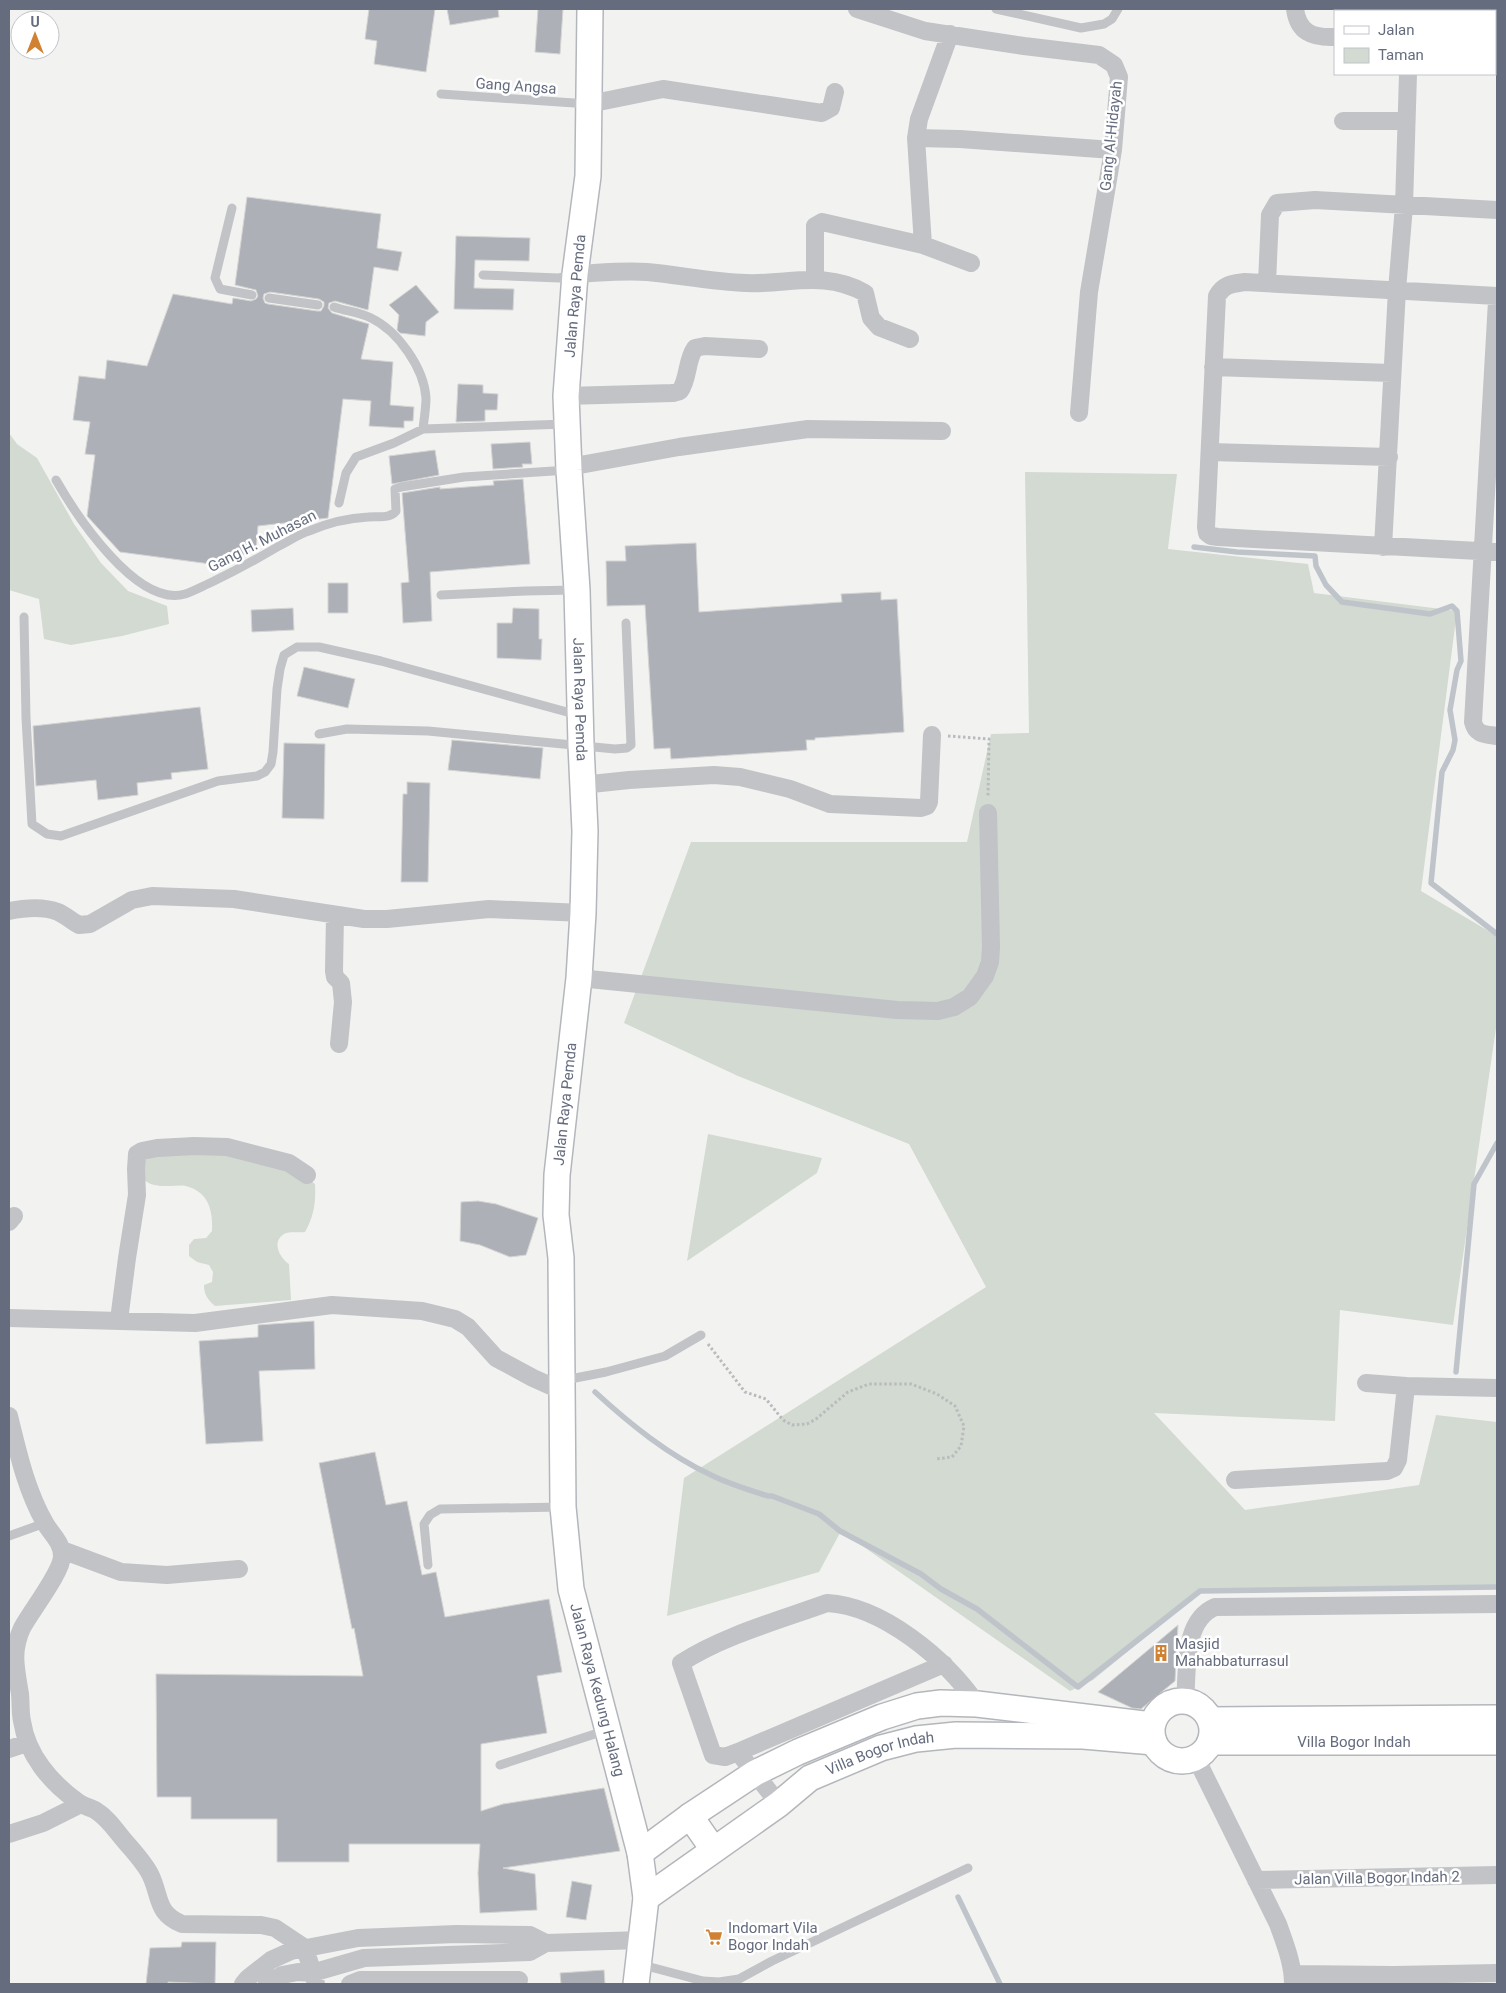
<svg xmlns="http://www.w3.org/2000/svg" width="1506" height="1993" font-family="Roboto,sans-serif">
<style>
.green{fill:#d2dad1}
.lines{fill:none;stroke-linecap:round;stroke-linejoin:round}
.stream{stroke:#bfc4cb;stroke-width:5.5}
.building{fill:#adb0b7;stroke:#d4d4d2;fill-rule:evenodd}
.secondary-casing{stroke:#b3b6bb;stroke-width:28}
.path{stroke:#babbbe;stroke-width:3;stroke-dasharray:2.5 2.5;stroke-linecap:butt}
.lane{stroke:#c1c3c7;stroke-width:9}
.street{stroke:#c1c3c7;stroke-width:18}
.secondary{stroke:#fff;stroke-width:25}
.labels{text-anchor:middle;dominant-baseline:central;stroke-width:5;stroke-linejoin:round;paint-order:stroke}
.street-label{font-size:15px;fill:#656c7e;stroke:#fff}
.poi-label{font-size:15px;fill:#656c7e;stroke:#fff;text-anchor:start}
</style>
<rect width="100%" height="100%" fill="#f2f3f0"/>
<path class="green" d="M9,433L17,444L37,458L74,524L101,563L128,591L167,606L169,624L122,636L71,645L44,639L39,599L9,590Z
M1025,472L1177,474L1168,549L1308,564L1314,593L1457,611L1421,891L1497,936V1021L1453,1325L1340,1310L1335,1421L1154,1413L1245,1510L1419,1485L1436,1415L1497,1422V1585L1201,1591L1093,1680L1070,1691L841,1531L819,1572L667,1616L684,1478L986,1287L909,1144L738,1076L624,1023L691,842H967L991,734L1029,733Z
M708,1134L822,1158L817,1173L687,1261Z
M177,1147L285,1162L315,1184C316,1202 314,1216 305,1232C299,1233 290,1231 284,1234C271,1242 280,1258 289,1264L291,1300L215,1306C208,1300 204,1295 204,1285L212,1282L213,1272L209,1265L197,1262L189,1256V1245L194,1239L206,1238L212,1231C213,1211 209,1192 186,1186C181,1185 175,1186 170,1186C148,1187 139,1181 137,1160Z"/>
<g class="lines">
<path class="stream" d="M1194,547L1237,552L1315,556L1316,566L1326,585L1342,602L1430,614L1452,606L1457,611L1461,661L1457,670L1450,710L1455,740L1453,750L1442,772L1431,883L1497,934
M1456,1372L1474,1184L1497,1143
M595,1392C630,1424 668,1455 711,1475C729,1484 749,1490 768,1496H772L819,1514L840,1531L921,1574L941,1589L977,1609L1078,1687L1200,1591L1497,1587
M958,1897L1000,1984"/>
</g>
<path class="building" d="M369,9H435L426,72L374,64L377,41L365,39Z
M447,9H498L499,17L450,25Z
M538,9H563L560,54L535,52Z
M247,197L381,214L377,248L402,252L398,271L374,267L368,310L335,301L329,303L328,308L332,313L369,324L361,359L393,362L390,405L414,407L413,421H404V428L369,426L371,401L343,399L328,518L258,526L256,550L218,565L120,552L87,516L95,455L85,454L90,422L73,420L79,376L105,379L107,360L147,366L173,294L232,304L233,298L251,301L256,299L258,296L256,290L235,285ZM270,292L319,299L324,302V306L321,311H317L268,304L265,303L263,298L264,294Z
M456,236L530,238L529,261L475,260L474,288L514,289L513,310L454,309Z
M416,285L439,312L426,322L425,336L400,333L397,330L399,315L389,305Z
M458,384L483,385V393L498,394L497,410H485V421L456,422Z
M530,442L532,464H522L523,467L493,469L491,444Z
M435,450L439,475L392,484L389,456Z
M523,479L530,564L430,572L432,621L403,623L401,583L409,582L402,493L440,487V489L494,485L493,481Z
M696,543L699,612L842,602L841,594L881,592V600L897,599L904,732L815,738V740H806L807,750L671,759L670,748L654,749L645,605L607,606L606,561H626L625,546Z
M328,583H348V613H328Z
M293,608L294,630L252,632L251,610Z
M513,608L539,609V639H542L541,660L497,658V623H512Z
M304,667L355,679L348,708L297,696Z
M200,707L208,769L171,773L172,779L137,783L138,795L98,800L96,780L36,786L33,726Z
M452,740L543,748L540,779L448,770Z
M284,743L325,744L324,819L282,818Z
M407,782L430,783L428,882H401L403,794H407Z
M478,1201L496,1204L538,1218L526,1255L510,1257L480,1245L460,1241L461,1202Z
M314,1321L315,1369L259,1371L263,1441L206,1444L199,1341L258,1337V1325Z
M375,1452L386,1505L407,1501L422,1575L436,1572L445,1617L549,1599L562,1672L537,1676L547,1733L481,1744V1811L503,1804L604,1788L620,1851L503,1868L535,1874L537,1910L480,1913L478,1873L480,1844H349V1862H277V1819H191V1797H157L156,1674L363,1676L354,1628L352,1629L319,1463Z
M1178,1625L1175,1681L1141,1709L1132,1708L1098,1692Z
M572,1881L592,1885L586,1920L566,1917Z
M182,1942H216L215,1984L168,1982V1984H146L150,1948L181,1947Z
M604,1970L605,1984H561L560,1973Z"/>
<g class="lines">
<g class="secondary-casing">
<g id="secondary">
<path id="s1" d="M590,9L588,176L575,274L566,396L569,470L577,590L581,745L585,831L583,913L579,978L557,1175L556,1215L561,1258L563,1507L571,1589L640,1853L646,1898L636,1984"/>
<circle cx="1182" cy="1731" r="30"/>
<path d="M1211,1720L1497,1718"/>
<path id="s2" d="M1210,1742H1497"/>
<path d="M690,1816L713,1849"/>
<path d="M640,1853L690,1816L755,1773L798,1752L882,1717L917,1706L941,1703L977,1704L1152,1725"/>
<path id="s3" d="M646,1898L779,1804L810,1778L881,1748L916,1739L956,1735L1083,1736L1154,1742"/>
</g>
</g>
<path class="path" d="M948,736L989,739L988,797
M708,1344L745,1392L766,1399L783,1420L792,1425L807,1424L816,1419L848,1392L869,1384H911L937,1394L955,1406L964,1426L961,1446L952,1457L936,1459"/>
<path class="lane" d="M996,9L1081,28L1104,24L1112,19L1118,9
M441,94L589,104
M232,208L215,278L220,289L252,295
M483,275L559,278L572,275
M269,298L318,305
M334,307C345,311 360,312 371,318C398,331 424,368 426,398C426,408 424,419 423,429L566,424
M56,480C76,515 137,608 185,594C194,591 203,586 212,582C235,571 257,559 279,546C289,541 299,534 309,531C328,523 348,518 368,517C378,516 390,519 396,511L395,489L401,487L464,477L568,470
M339,503L346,473L356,457L394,443L423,429
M441,595L526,591L575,590
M24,617L26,718L32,824L47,834L61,836L218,781L257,776L265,772L271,764L273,752L277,689L280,669L284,655L297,647H319L381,661L578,715
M319,734L347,729L428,731L615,749L627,748L631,745L626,623
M565,1380L606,1372L665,1356L701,1335
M9,1536L45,1523
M428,1565L424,1524L430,1515L440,1509L562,1507
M500,1765L607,1730
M639,1964L703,1981L719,1982L739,1979L772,1961L968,1868"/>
<path class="street" d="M857,9L925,31L1024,46L1099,55L1114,65L1119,77L1113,150L1089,292L1079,413
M1295,9C1298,32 1312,38 1335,37
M1412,11V9
M589,104L663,89L822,113L831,108L835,92
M1343,121H1406
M916,138L960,139L1113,150
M923,245L916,138L919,119L950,34
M575,274C598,273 624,270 647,272C680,275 713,282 746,283C788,285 824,270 865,293L871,318L879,327L910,339
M815,279V226L822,222L923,245L971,263
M1267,283L1270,215L1277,203L1315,200L1497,210
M1497,296L1245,282C1232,284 1224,284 1217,296L1206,527L1207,533L1211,536L1218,537L1497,552
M1497,301L1473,722C1476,735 1485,734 1497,736
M1213,367L1392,373
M566,396L673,393L680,391C689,378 686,361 695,348L705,346L759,349
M1210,452L1389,457
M569,467L679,447L808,429L942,431
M1383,547L1397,290L1404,206L1408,74
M582,785L629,780L714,775L740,777L790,789L830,804L921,808L927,806L929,802L932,735
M9,911C24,908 43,906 58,912C65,915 72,921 79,925L90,924L132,900L152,896L234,899L364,919H387L489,909L583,913
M335,915L334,971L335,977L341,983L343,1002L339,1044
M579,978L897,1010L938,1011L954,1007L970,997L985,976L990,962L991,947L988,813
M9,1222L14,1216
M9,1318L195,1323L332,1305L422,1311L455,1319L468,1327L496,1358L533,1378L562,1391
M119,1320L127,1258L137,1195L136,1169L137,1154L142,1151L157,1148L194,1146L227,1147L289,1163L307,1175
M1366,1383L1406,1386
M9,1416C18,1452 26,1490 45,1523C51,1534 62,1542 62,1556C62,1572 31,1611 22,1628C11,1652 16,1669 20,1694C21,1703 20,1712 22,1721C27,1755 51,1783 78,1802C83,1806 89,1807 95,1810C105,1816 112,1825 119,1834C129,1847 144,1861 151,1876C161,1898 156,1913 182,1924L261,1925L275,1928L305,1948L316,1984
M1235,1480L1387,1471L1394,1468L1398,1460L1406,1386L1497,1388
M62,1550L121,1572L167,1575L239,1569
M944,1664L738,1752L725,1757L713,1755L681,1663C722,1636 780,1620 827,1603C883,1606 946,1659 977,1704
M1185,1701C1188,1671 1182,1621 1215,1607L1497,1604
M9,1749L27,1743
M738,1752L779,1804
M1196,1758L1278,1924C1285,1944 1293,1963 1293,1984
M9,1834L43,1823L81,1804
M1256,1880L1497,1875
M1293,1974L1394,1975L1497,1973
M243,1984L248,1978L271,1960L291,1951L358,1938L456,1934L530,1935L546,1943
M267,1984L282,1975L298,1972L312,1973L364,1958L530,1952L546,1943L642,1940
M350,1984L360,1980H519"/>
<use href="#secondary" class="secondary"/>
</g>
<defs>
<g id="building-bare" transform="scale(1.35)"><path d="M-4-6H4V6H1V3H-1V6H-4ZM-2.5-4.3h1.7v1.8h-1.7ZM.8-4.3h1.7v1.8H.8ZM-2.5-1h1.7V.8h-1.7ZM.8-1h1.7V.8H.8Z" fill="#d18132" stroke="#fff" stroke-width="2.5" paint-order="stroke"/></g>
<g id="supermarket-bare" transform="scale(1.35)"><path d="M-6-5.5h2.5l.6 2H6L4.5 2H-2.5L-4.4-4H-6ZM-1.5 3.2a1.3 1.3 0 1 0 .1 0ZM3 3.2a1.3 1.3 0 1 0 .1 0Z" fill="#d18132" stroke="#fff" stroke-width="2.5" paint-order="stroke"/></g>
</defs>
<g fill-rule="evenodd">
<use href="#building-bare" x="1161" y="1653"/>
<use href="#supermarket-bare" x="714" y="1937"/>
</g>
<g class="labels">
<g class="street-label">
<text transform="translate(516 86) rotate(4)">Gang Angsa</text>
<text transform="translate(1111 136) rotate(-84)">Gang Al-Hidayah</text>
<text transform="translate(575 296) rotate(-85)">Jalan Raya Pemda</text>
<text transform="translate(262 541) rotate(-27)">Gang H. Muhasan</text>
<text stroke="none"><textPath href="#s1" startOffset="692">Jalan Raya Pemda</textPath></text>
<text transform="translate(565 1104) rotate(-84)">Jalan Raya Pemda</text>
<text stroke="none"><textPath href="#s1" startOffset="1688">Jalan Raya Kedung Halang</textPath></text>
<text stroke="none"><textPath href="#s2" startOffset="144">Villa Bogor Indah</textPath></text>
<text stroke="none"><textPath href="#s3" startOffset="278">Villa Bogor Indah</textPath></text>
<text transform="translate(1377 1878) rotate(-1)">Jalan Villa Bogor Indah 2</text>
</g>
<g class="poi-label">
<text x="1175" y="1644">Masjid<tspan x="1175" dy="17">Mahabbaturrasul</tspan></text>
<text x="728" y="1928">Indomart Vila<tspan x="728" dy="17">Bogor Indah</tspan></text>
</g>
</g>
<rect width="1506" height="1993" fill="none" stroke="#656c7e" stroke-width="20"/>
<rect x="1334" y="10" width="162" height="65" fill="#ffffff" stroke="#c1c4cb"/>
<rect x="1344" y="26" width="25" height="8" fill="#ffffff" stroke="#c1c4cb"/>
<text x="1378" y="35" font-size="15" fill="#656c7e">Jalan</text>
<rect x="1344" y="48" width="25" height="15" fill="#d2dad1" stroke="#c1c4cb"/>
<text x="1378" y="60" font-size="15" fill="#656c7e">Taman</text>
<g transform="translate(35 35)"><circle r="24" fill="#ffffff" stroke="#c1c4cb"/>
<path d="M0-4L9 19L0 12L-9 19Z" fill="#d18132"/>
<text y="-8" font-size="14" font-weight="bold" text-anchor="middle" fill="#656c7e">U</text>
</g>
</svg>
